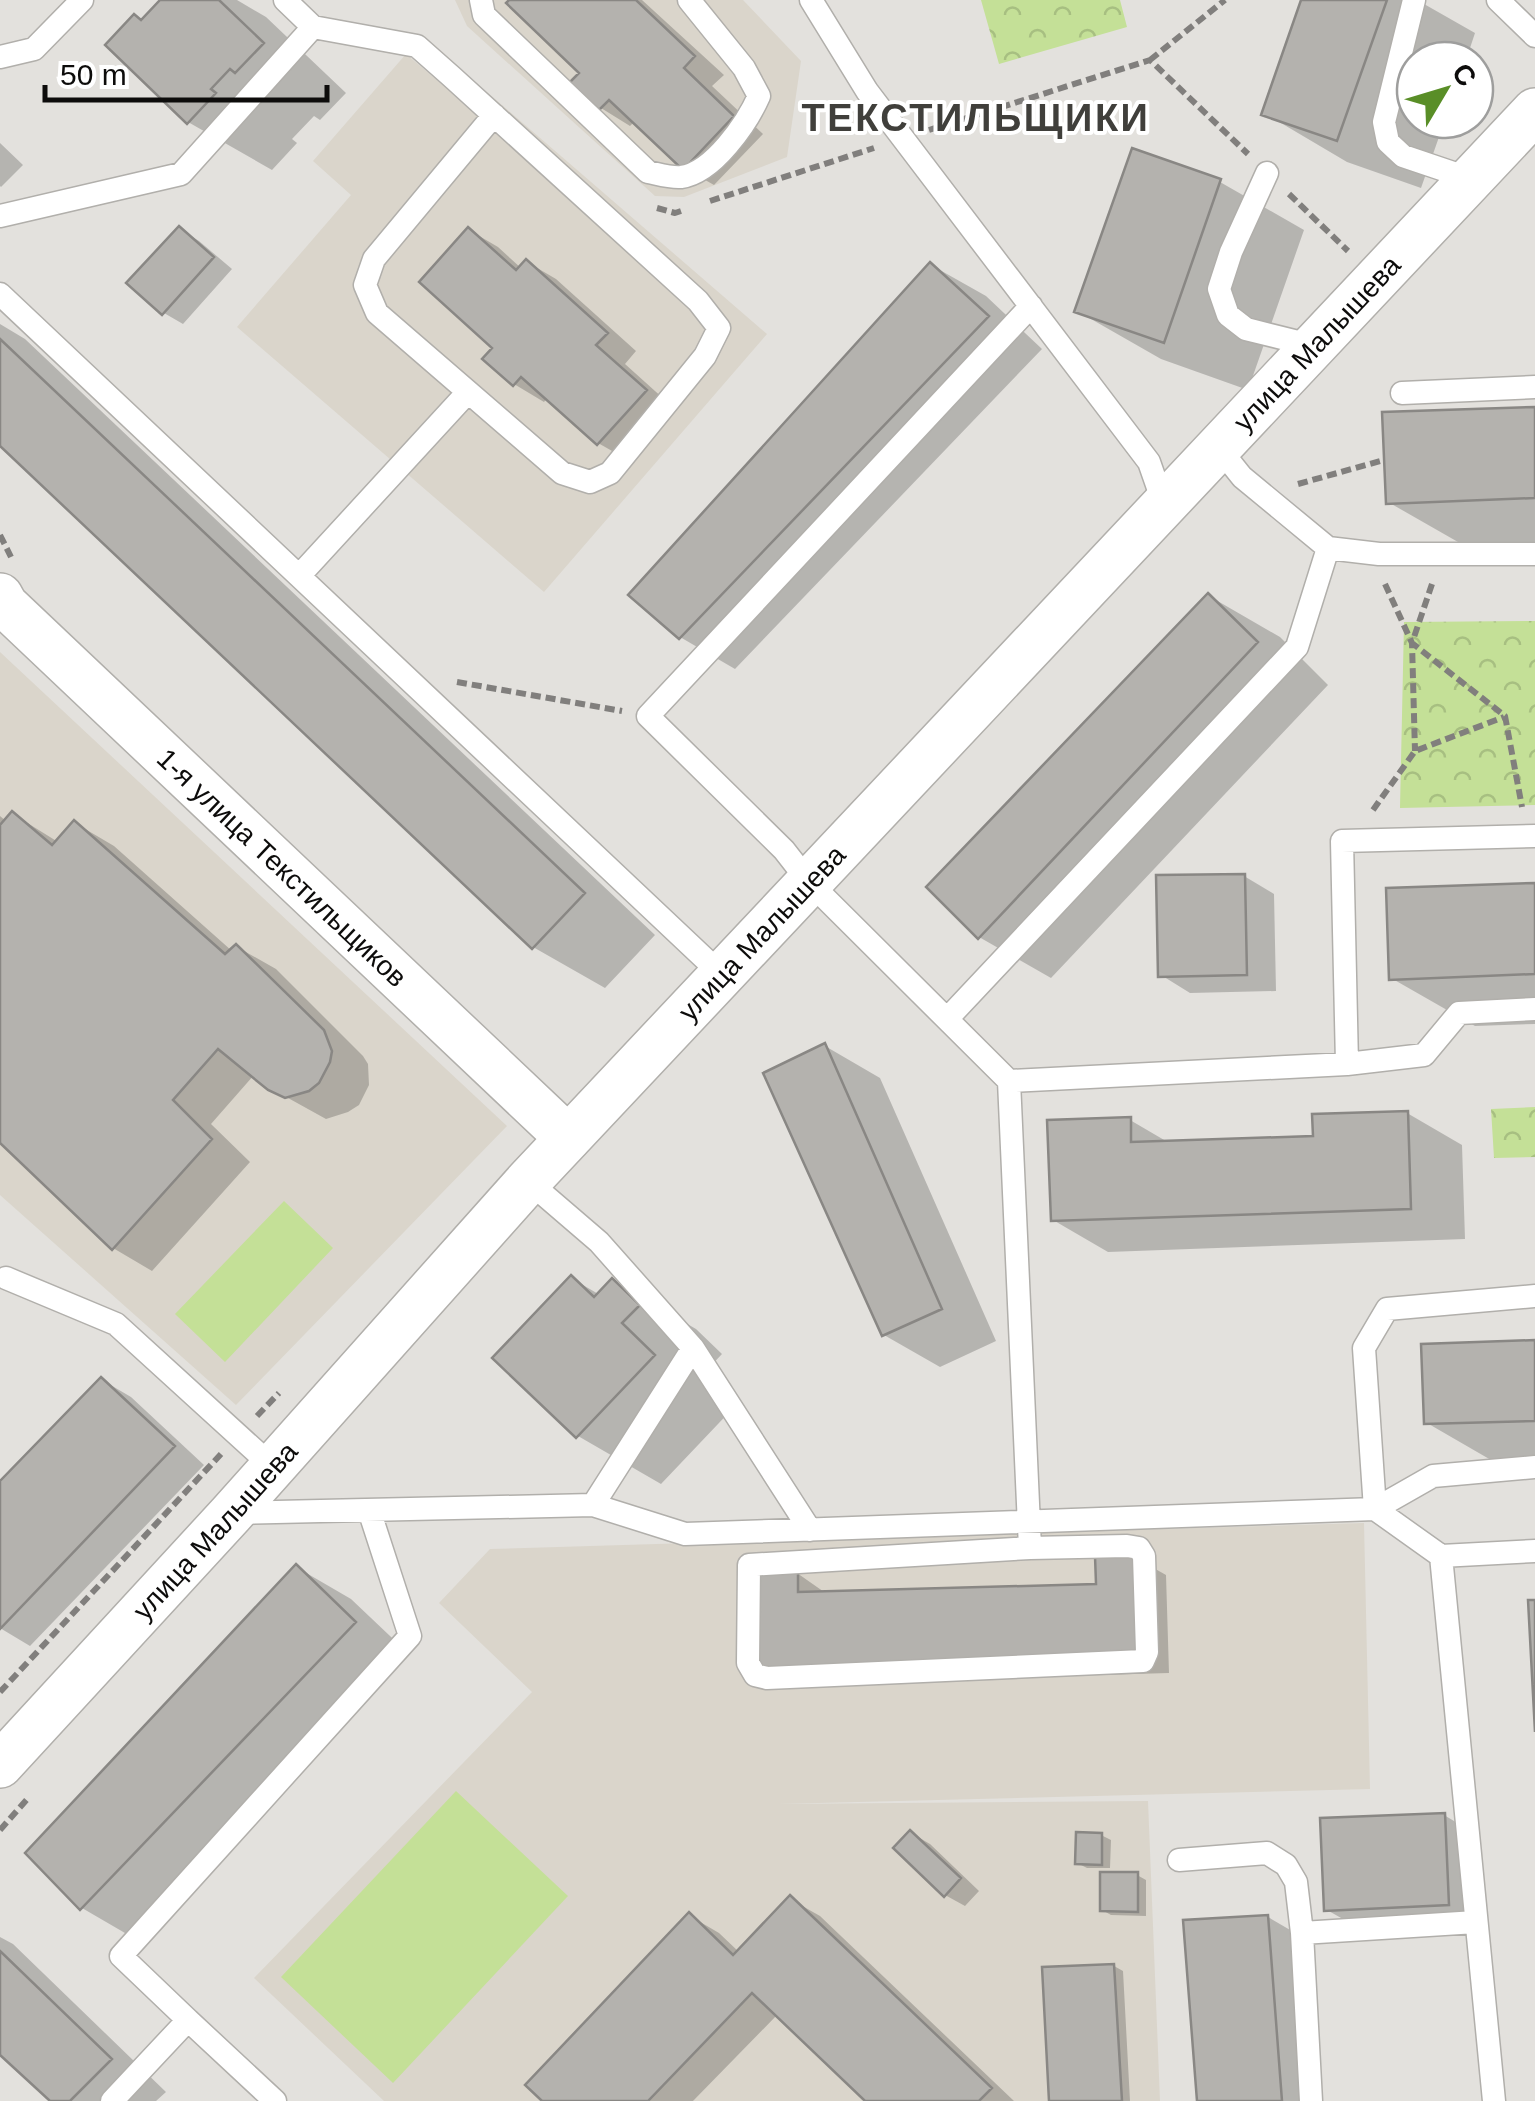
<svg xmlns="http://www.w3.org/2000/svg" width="1535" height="2101" font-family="Arial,sans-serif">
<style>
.built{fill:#dad5cb}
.park{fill:url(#park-crowns)}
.pitch{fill:#c4e097}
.shadow{fill:#0003}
.building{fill:#b4b2ae;stroke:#898784;stroke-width:2.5}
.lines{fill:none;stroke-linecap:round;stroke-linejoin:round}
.service-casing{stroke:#b1afab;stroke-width:25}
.minor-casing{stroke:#b1afab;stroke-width:48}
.path{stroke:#817f7d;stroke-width:6;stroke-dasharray:10 5;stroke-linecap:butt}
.service{stroke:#fff;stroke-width:22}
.minor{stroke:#fff;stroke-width:45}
.labels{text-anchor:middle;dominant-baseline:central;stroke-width:8;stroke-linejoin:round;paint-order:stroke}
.street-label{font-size:28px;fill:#0d0c0b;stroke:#fff}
.district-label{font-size:38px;font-weight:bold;letter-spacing:2.5px;fill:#403f3b;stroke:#fff}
</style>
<defs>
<pattern id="park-crowns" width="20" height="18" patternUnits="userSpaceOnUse" patternTransform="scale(2.5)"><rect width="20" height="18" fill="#c4e097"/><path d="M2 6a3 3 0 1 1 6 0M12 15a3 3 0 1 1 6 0" fill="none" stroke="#a7bf81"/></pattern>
</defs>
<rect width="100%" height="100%" fill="#e3e1dd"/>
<path class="built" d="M455,0H743L801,61L787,157L684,197L655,196L467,26Z
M406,54L444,86L459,68L767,334L544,592L237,327L351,195L313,161Z
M0,652L507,1126L236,1405L0,1195Z
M1364,1523L1370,1789L778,1804L1148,1801L1160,2101H384L254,1978L532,1692L439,1603L490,1549Z"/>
<path class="park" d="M981,0H1120L1127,27L999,64Z
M1535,621V805L1400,808L1404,622Z
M1535,1107V1157L1494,1158L1491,1109Z"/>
<path class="pitch" d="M284,1201L333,1248L225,1362L175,1314Z
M456,1791L568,1896L393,2083L281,1977Z"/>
<path class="shadow" d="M163,0H237L266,17L346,93L320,120L314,116L292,139L297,143L272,170L188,122L143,22Z
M512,0H642L724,75L712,86L763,134L714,185L684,168L635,121L630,126L601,108L582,73Z
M1304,0H1417L1475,33L1466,60H1415V120H1445L1421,188L1347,162L1264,113Z
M0,143L23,165L1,187L0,186Z
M1134,151L1220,182L1304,230L1248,390L1161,359L1077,311Z
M179,229L199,241L232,269L183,324L164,313Z
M469,230L498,247L521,268L527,262L556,279L636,351L625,364L675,409L628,460L598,443L548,397L544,402L514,384L496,348Z
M931,265L986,296L1042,349L735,669L680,637Z
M0,324L25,339L655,935L605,988L533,947L0,443Z
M1535,409V548L1472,550L1388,502Z
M1209,596L1280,637L1328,685L1051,978L979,937Z
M13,814L58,842L75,823L114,846L232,951L237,947L276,969L363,1056L368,1064L369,1085L359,1105L348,1112L326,1119L270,1088L254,1075L211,1124L250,1162L152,1271L113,1248L0,1140V816L6,821Z
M1244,876L1274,894L1276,991L1190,993L1161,975Z
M1535,885V1024L1475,1026L1391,978Z
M825,1046L880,1078L996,1341L940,1367L884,1335Z
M1407,1113L1462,1145L1465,1239L1108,1252L1053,1220L1130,1120L1171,1144L1315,1138Z
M571,1278L600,1295L613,1281L696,1329L722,1354L704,1373L737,1404L661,1484L578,1436Z
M1535,1343V1470L1510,1471L1427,1423Z
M102,1380L131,1397L204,1465L30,1646L0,1628V1484Z
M1136,1558L1166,1575L1169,1673L789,1684L797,1573L827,1594L1098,1586Z
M296,1567L351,1599L409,1654L137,1940L82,1908L28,1853Z
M1444,1815L1474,1833L1479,1921L1357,1927L1327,1910Z
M911,1833L930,1844L979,1891L965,1906L945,1895Z
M1101,1835L1111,1840L1110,1868H1087L1077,1863Z
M1137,1875L1146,1880V1916L1111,1915L1102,1910Z
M790,1899L820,1916L1014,2101H868L778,2014L693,2101H546L690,1916L719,1933L739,1952Z
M1268,1917L1297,1934L1309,2101H1200Z
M0,1937L13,1944L166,2092L156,2101H54L0,2051Z
M1114,1966L1123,1971L1130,2101H1052Z"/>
<path class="building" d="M160,0H219L264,43L235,73L230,69L211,89L216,93L187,124L105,45L134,14L141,20Z
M509,0H636L695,56L684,68L734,116L683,170L609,100L599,110L569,83L579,73L506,3Z
M1301,0H1387L1337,141L1261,115Z
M1132,148L1221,179L1164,343L1074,312Z
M179,226L214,257L162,315L126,283Z
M468,227L516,270L526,259L608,333L596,345L647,390L597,445L521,377L513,386L482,359L492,348L419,282Z
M930,262L989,316L679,639L628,595Z
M0,339L585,893L532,949L0,446Z
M1535,407V498L1386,504L1382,412Z
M1208,593L1258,642L978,939L926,887Z
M12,811L52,845L74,820L225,954L236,944L324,1030L332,1051L330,1062L319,1083L309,1091L285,1098L268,1090L218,1049L173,1100L212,1139L112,1250L0,1143V825Z
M1245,874L1247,975L1158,977L1156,875Z
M1535,883V974L1389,980L1386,888Z
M825,1043L942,1309L882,1336L763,1073Z
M1408,1111L1411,1209L1051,1221L1047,1120L1131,1117V1142L1313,1136L1312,1114Z
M571,1275L594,1297L612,1278L640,1305L622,1323L655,1355L576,1438L492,1358Z
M1535,1340V1421L1424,1424L1421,1344Z
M101,1377L175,1446L0,1629V1481Z
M1136,1555L1140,1658L757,1668L754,1572L798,1571V1592L1096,1584L1095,1556Z
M296,1564L356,1622L80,1910L25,1853Z
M1528,1600H1535V1732Z
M1445,1813L1449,1905L1324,1911L1320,1818Z
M910,1830L961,1878L944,1897L893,1848Z
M1076,1832L1102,1833V1865L1075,1864Z
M1100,1872H1138V1912L1100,1911Z
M790,1895L992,2088L979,2101H865L752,1993L648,2101H542L525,2085L689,1912L733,1955Z
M1268,1915L1282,2101H1197L1183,1920Z
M0,1951L112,2059L70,2101H50L0,2055Z
M1114,1964L1122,2101H1049L1042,1967Z"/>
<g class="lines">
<g class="service-casing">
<path id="service" d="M481,0L484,15L648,172C658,174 671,178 681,177C713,173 747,123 759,96L744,68L689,0
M811,0L867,91L1149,462L1164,505
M1414,0L1384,122L1388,142L1403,156L1471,179
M1498,0L1535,36
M313,27L417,46L452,77L698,301L719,328L705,356L610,473L590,482L562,473L377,313L365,285L374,259L494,115
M0,57L34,49L82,0
M1267,173L1231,252L1219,289L1228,315L1246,329L1314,346
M0,216L181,174L313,27L285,0
M0,294L722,975
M1402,393L1535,387
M1218,447L1242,477L1328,548L1379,554H1535
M299,576L468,392
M947,1019L1297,647L1328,548
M1347,1064L1342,841L1535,836
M1009,1081L1347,1064L1424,1055L1459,1013L1535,1009
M528,1181L599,1242L693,1348L593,1505
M6,1278L116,1324L273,1467
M1535,1296L1387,1309L1364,1348L1375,1509L1433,1476L1535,1467
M693,1348L810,1530
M234,1513L593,1505L685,1534L1375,1509L1441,1556L1535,1551
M1030,1548L749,1565L748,1663L755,1675L767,1678L1143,1661L1147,1652L1144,1556L1139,1548L1127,1546L1030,1548L1009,1081L809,882L784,850L648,716L1031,306
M1441,1556L1494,2101
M1179,1860L1267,1853L1286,1865L1296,1882L1302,1933L1476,1922
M1302,1933L1311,2101
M188,2020L121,1956L410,1636L369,1510
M112,2101L188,2020L275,2101"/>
</g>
<g class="minor-casing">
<g id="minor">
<path id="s1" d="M0,596L5,605L568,1138"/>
<path id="s2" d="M0,1765L231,1514L528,1181L1535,111"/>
</g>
</g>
<path class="path" d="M1150,60L1225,0
M929,130L1150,60L1248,154
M1289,194L1348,251
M710,201L874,148
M657,208L675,213L684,210
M1298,484L1384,460
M0,535L11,557
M1385,584L1412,643L1415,751
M1432,584L1412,643L1505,716L1522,807
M457,682L622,711
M1373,810L1415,751L1504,717
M257,1416L279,1393
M0,1692L221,1454
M0,1830L29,1797"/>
<use href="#service" class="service"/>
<use href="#minor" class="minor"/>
</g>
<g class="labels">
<g class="street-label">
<text stroke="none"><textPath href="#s2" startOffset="1938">улица Малышева</textPath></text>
<text stroke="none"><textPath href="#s1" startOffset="392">1-я улица Текстильщиков</textPath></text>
<text stroke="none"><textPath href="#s2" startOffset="1128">улица Малышева</textPath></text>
<text stroke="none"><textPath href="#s2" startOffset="318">улица Малышева</textPath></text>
</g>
<g class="district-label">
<text x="976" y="118">ТЕКСТИЛЬЩИКИ</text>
</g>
</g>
<g transform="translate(1445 90) rotate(52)"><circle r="48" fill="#ffffff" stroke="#9e9e9d" stroke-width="2.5"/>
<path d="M0-8L18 38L0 25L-18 38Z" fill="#598e27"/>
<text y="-15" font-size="28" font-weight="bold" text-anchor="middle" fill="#0d0c0b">С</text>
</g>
<path d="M45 85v15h282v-15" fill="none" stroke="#0d0c0b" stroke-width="5"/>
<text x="60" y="85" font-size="30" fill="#0d0c0b" stroke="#ffffff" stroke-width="8" paint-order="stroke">50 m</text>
</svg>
